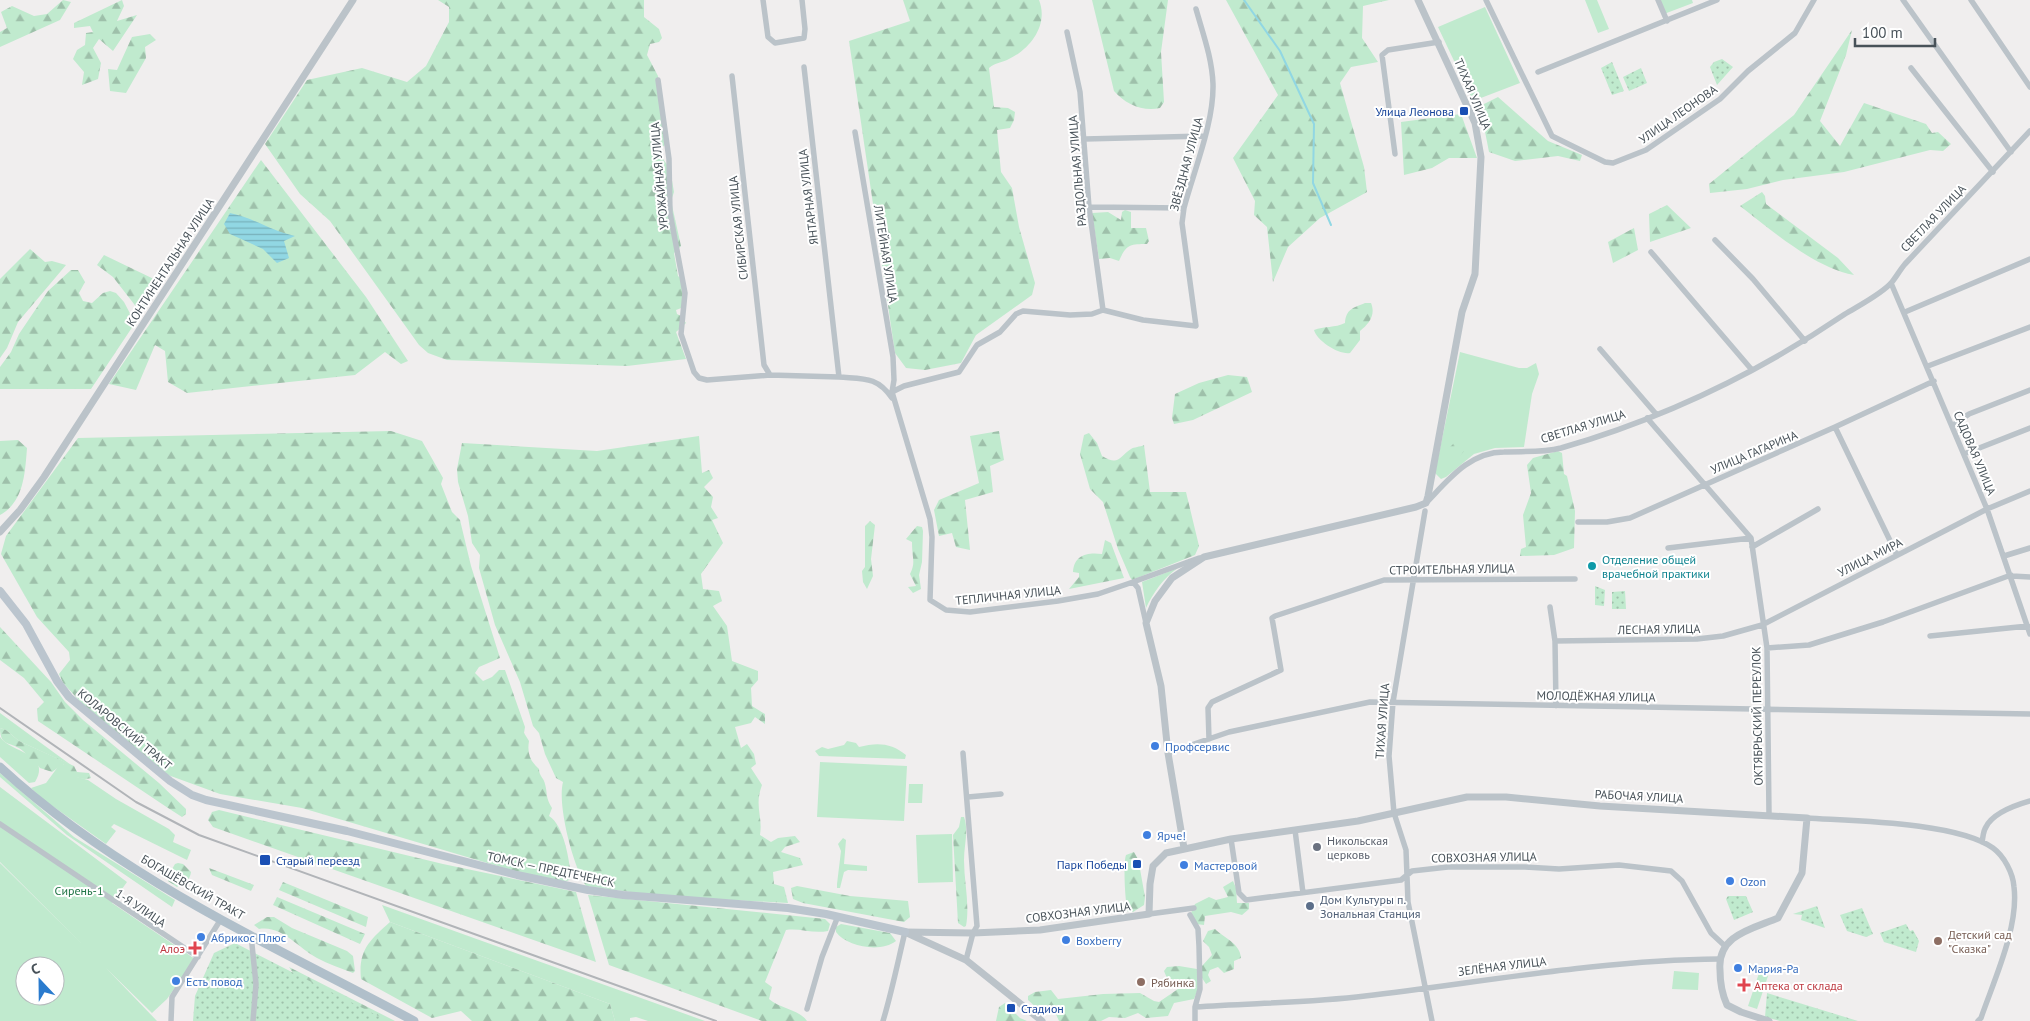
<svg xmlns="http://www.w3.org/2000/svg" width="2030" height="1021" font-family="'PT Sans',sans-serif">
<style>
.green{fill:#c0eace;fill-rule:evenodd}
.forest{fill:url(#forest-firs)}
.park{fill:url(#park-dots)}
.water{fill:url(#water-rules)}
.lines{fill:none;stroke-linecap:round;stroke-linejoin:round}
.stream{stroke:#91d7e3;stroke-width:2}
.minor{stroke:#bbc3c9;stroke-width:5.5}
.tertiary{stroke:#bbc3c9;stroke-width:7}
.secondary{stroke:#bbc5ce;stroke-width:8}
.primary{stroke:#b0bfca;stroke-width:9}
.rail{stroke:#b1b4b8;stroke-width:2}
.transit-dot{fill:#1a4fb4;stroke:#fff;stroke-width:2}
.culture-dot{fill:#0f9aa8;stroke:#fff;stroke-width:2}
.shop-dot{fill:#3f7fe0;stroke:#fff;stroke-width:2}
.worship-dot{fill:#6b7280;stroke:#fff;stroke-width:2}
.service-dot{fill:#5c6f8a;stroke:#fff;stroke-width:2}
.education-dot{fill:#8d6e63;stroke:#fff;stroke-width:2}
.health-dot{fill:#e0444e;stroke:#fff;stroke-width:2}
.labels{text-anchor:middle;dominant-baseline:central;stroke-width:4;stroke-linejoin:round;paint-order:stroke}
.street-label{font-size:12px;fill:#485259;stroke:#fff}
.transit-label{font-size:12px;fill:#164399;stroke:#fff;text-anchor:end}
.culture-label{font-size:12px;fill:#0d838f;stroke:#fff;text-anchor:start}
.shop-label{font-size:12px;fill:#366cbe;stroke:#fff;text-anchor:start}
.worship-label{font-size:12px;fill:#5b616d;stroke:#fff;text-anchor:start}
.park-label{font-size:12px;fill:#1f7445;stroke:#fff}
.service-label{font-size:12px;fill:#4e5e75;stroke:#fff;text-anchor:start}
.education-label{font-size:12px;fill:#785e54;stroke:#fff;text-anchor:start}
.health-label{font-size:12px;fill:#be3a42;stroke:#fff;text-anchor:end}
</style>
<defs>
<pattern id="forest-firs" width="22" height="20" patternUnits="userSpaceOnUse" patternTransform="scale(1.25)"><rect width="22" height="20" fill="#c0eace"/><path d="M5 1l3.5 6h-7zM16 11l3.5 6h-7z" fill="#9ec0aa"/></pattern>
<pattern id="park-dots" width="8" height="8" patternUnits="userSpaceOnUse" patternTransform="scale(1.25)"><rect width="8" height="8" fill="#c0eace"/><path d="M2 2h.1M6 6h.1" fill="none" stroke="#9ec0aa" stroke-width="1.8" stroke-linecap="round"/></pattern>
<pattern id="water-rules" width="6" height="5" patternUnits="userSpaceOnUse" patternTransform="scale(1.25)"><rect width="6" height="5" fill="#91d7e3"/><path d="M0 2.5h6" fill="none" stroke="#78b1bb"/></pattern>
</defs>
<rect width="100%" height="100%" fill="#f0eeee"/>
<path class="green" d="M1585,0H1597L1609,29L1598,33Z
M1658,0H1692L1693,3L1664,14Z
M1485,7L1520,83L1473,101L1438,27Z
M1460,352L1519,368H1527L1536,363L1539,374L1532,394L1524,447L1495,448L1474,454L1446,477L1441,479L1435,473Z
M1178,568C1164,577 1153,593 1146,608L1142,582Z
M0,713L71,765L19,741L6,730L0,728Z
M0,737C11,753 52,753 35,782L29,783L0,757Z
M847,741L856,743L859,747C877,742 892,743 906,755L905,759L819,756L815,751L822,747L828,749L844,745Z
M820,762L907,766L904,821L817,817Z
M60,764H63L77,777L88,780L116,799L169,829L175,835L173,842L191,850L187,860L114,824L111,827L116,831L106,844L44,800L31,788L46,783Z
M0,773L74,837L175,900L172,907L67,835L0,777Z
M909,784H923L922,803H908Z
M0,787L127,882L112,903L195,959L167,999L152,1013L106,968L157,1021H0V863L81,943L0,862ZM25,966H55V996H25Z
M952,834L953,882L918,883L916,835Z
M843,838L846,840L844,864L867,866V871L848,870L844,872L840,888H837V884L841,851L838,844Z
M382,905L705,1021H648L636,1017L630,1018V1021H615L610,1004L390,922Z
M1674,971L1699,973L1698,990L1672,989Z
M1759,973L1768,976L1757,1009L1748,1006Z"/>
<path class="forest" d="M63,0L71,2L60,20L0,47V32L7,28L1,12L12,6L34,16L47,14Z
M122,0L124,6L117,21L137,15L113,51L99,39L93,48L101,63L98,79L82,85L84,72L73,59L77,50L85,45L86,33L93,32L90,26L74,28V23Z
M438,0H644V17L659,29L662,38L659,42L650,44L647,55L658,76L665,145L661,148V156L670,169L674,192L671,201L681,246L674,253L678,276L683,280L684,307L676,310L677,314L681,316L686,323L676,332L686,359L627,366L447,360L428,353L419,345L330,221L300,194L265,144L307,80L362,68L407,82L426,66L449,22V7Z
M903,0H1039C1049,25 1030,50 1007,60C1000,63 995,63 989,68L994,107L1008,108L1015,112L1014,120L1010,128L997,130L1001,172L1012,188L1019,227L1035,283L1032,295L976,335L961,363L925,370L906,368L895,353L849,41L910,21Z
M1092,0H1168L1161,52L1164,102L1160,108C1143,112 1125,104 1114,91Z
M1226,0H1389L1363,6L1362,38L1378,62L1351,67L1340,83L1364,167L1367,192L1320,218L1288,247L1273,282L1267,227L1254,215L1255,201L1233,158L1278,95Z
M1852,30L1846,55L1820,121L1840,146L1864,103L1926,124L1932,133L1938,132L1951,144L1943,151L1930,150L1844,172L1783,180L1747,189L1710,193L1709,184L1794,115Z
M150,34L156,40L145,47L146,58L126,93L110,91L108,69L117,70L132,37Z
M1498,97L1548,141L1582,155L1580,161L1558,156L1515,161L1489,152L1480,106Z
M1461,114L1477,158H1449L1432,168L1404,175L1401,122Z
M261,160L366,297L408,361L401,364L385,352L355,375L187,393L168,382L165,351L155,345L136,390L109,384Z
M1762,192L1765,196L1766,204L1838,258L1854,275C1815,268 1772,231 1740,206Z
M1667,205L1691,228L1650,242L1649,214Z
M1125,210L1131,212V228H1146L1149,241L1147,244C1129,244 1126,245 1119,261L1110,258L1099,259L1092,213L1108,212L1121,220L1122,212Z
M1634,228L1638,250L1613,263L1608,242Z
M30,249L45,262L52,261L66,265L18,322L7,348L0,358V279Z
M104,255L160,282L141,313L113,277L97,265Z
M71,270H78L85,282L79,293L83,301L92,303L103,293L110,291L116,293L124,302L135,323L91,389H0V367L11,352L19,334L48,291Z
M1365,303H1371C1376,315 1369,324 1360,331V340L1350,353C1339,355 1317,341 1314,330C1324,326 1335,328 1345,323C1346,309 1353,308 1365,303Z
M1228,375L1247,377L1252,392L1193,420L1174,424L1172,418L1175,394L1199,383Z
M391,431L422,441L443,478L441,484L452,512L460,520L471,566L500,658L479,667L475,673L483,681L492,677L499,670H505L525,727L524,733L529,741C527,753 530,761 539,769C539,776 544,778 545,784C548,795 545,796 552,808L549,816C564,825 570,862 571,879L565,882L518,872L302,808L220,794L168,775L88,710L63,683L59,674L70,660L69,652L37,617L1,554L6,536L78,438Z
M999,431L1004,460L990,466L993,492L965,500L970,550L956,547L952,533L939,536L934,510L939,500L979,483L970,436Z
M1089,433L1097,443L1102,456C1119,466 1119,457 1131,449C1134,447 1140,447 1144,445L1150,492H1186L1199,546L1195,555L1132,580L1130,577L1118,549L1103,502L1090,489L1080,454L1084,435Z
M699,436L702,473L709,470L713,478L704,487L713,497L711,507L718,518L712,520L723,543L701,574L703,589L719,591L722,601L713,606L727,626L732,661L758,671V680L751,688L752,706L765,714V724L755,717L751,723L735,727L741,748L747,744L754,754L756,764L751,768L762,785C754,806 763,816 760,835L771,842L778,838L795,836L800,842L785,847L781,852L800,858L803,865L773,872L774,884L784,887L788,903L660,896L586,886C573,866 557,805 563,782L556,778L545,754L539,733L533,726L520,682L495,625L479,568L480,555L472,543L468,516L458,482L457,469L462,443L597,451Z
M18,440L27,448C25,473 24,502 0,515V441Z
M1457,440L1466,449L1458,458L1448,463L1443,458V454Z
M1558,451L1562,453L1564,474L1567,476L1575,511L1574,548L1554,555L1520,556L1521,549L1526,547L1523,515L1531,493L1527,465L1533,458Z
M870,521L875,525L871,559L873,576L867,589L863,582L862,571L865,567V526Z
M917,526L922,527L923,531L922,562L919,575L921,589L913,593L908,587L916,586L910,574C916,562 912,559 912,542L906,539Z
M1105,540L1111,543L1124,578L1069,589L1079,577V573L1073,572C1074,555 1087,552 1102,554Z
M0,627L51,682L65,702L83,720L159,783L186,809V814L182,817L168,808L38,721L37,709L44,702L24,678L0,660Z
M0,728L6,730L19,741L74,766L77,772L89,773L91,778C80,782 68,774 63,764L52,772L40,768L33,759L27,760C22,754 29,756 23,751C12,741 0,748 0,728Z
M219,810L443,864L576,892L596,962L213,827L208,820L212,812Z
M961,817H964C969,831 964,845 964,860C964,882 970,904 966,926L964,927L958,923L953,835L959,827Z
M1134,852L1138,859L1134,866L1140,869L1145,897L1144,905L1133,912H1128C1125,904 1123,863 1126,855Z
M178,863L183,864L191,872C190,881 184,882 177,887L168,881V876L175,864Z
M209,868L254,885L251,891L212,875Z
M1233,881L1236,888L1237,903H1249V909L1242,915L1231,912L1205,916L1204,925L1196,924L1191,913L1195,904L1209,897L1216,900L1228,897L1223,887Z
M283,882L368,917L366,927L279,890Z
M797,886L850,896L908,901L910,917L904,922L803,903L793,899L791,888Z
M588,895L825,919L830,924L828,931C813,934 800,928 786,930L765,982L772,987L769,999C780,1009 799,1009 807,1021H762L609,965Z
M277,897L365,934L360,944L273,905Z
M267,917H274L292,928L347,951L353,956L355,971L353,973C341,968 328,964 317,958C298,948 282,925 259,929L254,925Z
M390,922L610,1004L615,1021H472L461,1011L432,1018L361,979C358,950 370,940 390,922Z
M841,924L890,933L896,941C881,953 847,947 836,932V927Z
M1215,929C1224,938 1240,943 1241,958L1234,961V969L1224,973L1218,967L1210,970L1208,975L1211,981L1206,984L1202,978V966L1212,955L1209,947L1203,941L1208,931Z
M1179,966L1197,969L1199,987L1194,999L1174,1003L1168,1016L1146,1018L1138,1013L1125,1018L1109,1017L1101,1021H1059L1055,1012H1041L1028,1000V996L1035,992L1051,990L1058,999L1103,994L1140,993L1154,1001L1159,1002L1178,989L1177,986L1169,983L1164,971L1167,967Z
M289,967L395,1021H363L293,973Z
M1005,1003L1020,1018L1027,1021H996L999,1007Z"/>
<path class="park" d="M1722,59L1733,67L1717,85L1710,67L1714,62Z
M1612,62L1624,91L1612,95L1601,68Z
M1641,68L1647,83L1629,91L1623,77Z
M1595,586L1605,590L1604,606L1595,605Z
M1625,591L1626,609H1612V592Z
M1728,896H1746L1753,912L1734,920L1726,899Z
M1817,906L1825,928L1801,920L1802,915L1793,914Z
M1862,908L1873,934L1866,937L1847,931L1840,915Z
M1906,924L1910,931L1913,930L1919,941L1916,952L1884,942L1880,933Z
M235,943L388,1021H193L195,996L214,953Z
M1767,993L1858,1021H1780L1765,1017Z"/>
<path class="water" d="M230,213C254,218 271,231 295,236L284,241L289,258L277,263L263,249L230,234L224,224Z"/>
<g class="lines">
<path class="stream" d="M1244,0L1280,51L1314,124L1313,183L1331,225"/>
<path class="minor" d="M763,0L768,37L775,43L804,38L805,29L802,0
M1486,0L1552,136L1605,162L1613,163L1646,150L1720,99L1748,71L1795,33L1814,0
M1658,0L1667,21
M1903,0L2011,152
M1971,0L2030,87
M1067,32L1080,92L1089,207L1103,310
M804,67L839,377C863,379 877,376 892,398
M1911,68L1993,172
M1538,72L1717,0
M732,76L764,365L770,375
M658,80L669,159L670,213L685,293L681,334L694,372L699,378L707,380L770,375L839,377
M855,132L893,357L894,380L892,392L930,519L932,537L930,600L946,610L970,612L1058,601L1098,594L1133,582L1138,588L1146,623
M1085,139L1204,136
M1395,154L1382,55L1388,50L1439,42
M1089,207L1184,208
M1715,240L1753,279L1805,341
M1651,252L1752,370
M1891,283L1987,509L2030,634
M1905,312L2030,259
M1600,349L1656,414
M1928,366L2030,327
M892,392L904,386L959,372L977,345L1000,332L1016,314L1023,311L1070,315L1092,314L1103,310L1143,320L1196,326L1182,223L1184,208C1194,170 1214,123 1213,84C1212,58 1203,34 1196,9
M1647,418L1751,538L1767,648L1769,814
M1952,426L1969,414L2030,390
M1835,427L1897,555
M1964,454L2030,428
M1427,502C1449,479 1470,452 1504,452C1524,451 1542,453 1561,448C1662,419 1758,373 1845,314C1858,306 1882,294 1892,282C1896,277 1900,270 1905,264L2030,131
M1425,511L1393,702L1389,756L1394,813L1406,850L1408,902L1432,1021
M1578,522H1607L1630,518L1835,427L1934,381
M1752,547L1818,509
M1668,548L1751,538
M2004,556L2030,548
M2012,576L2030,577
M1133,582L1199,558
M1550,607L1555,641L1556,706
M1930,636L2028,626
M1555,641L1697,639L1723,636L1762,625L1987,509L2030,491
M1767,648L1809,645L1883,622L2011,575
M1209,739L1208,708L1212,702L1281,670L1272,618L1275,616L1384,580L1575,579
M963,753L977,926L973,933L966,960
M1168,753L1229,732L1370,702L2030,714
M968,797L1001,794
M1807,818C1853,821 1956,822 1993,848C2004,856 2013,873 2014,887C2019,927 1994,980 1981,1018L1978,1021
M0,824L198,957
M1295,830L1303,893
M1231,839L1239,893L1246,900L1401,880L1412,871L1448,867H1525L1559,869L1619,865L1671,871L1682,881L1711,933L1725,946
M1982,842C1983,838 1983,831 1986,827C1993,813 2016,805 2030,801
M1149,914L1194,908
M1190,915L1198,929L1199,946L1200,989L1195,1007V1021
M251,935L256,984L253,1021
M1195,1007C1251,1003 1309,1003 1365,996C1483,982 1600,960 1719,959
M807,1009L822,957L838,916
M171,1021L172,997L221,919
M883,1021C892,991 898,961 905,932"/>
<path class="tertiary" d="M0,532L20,510L44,477L353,0
M1184,848L1168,753L1161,686L1146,623L1155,601L1172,578L1204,557L1416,507L1426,503L1428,496L1462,312L1475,274L1481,157L1475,123L1418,0
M905,932L973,933L1040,930L1149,914L1150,884L1153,866L1166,853L1231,839L1358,821L1467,797H1506L1600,806L1807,818L1802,873L1778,918C1752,929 1717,935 1720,970C1720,982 1722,994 1727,1005L1741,1012L1769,1021
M907,933L966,960L1042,1021"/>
<path class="secondary" d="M0,591L26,624L57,681L69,697L170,781L192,795L206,800L347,831L517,875L588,890L623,895L788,908L826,914L905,932"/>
<path class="primary" d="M0,767C120,878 272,945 414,1021"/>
<path class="rail" d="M0,708L136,802L199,835L716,1021"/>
</g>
<g class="transit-dot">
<rect x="1459" y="106" width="10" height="10" rx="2.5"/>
<rect x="259" y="854" width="12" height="12" rx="2.5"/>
<rect x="1132" y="859" width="10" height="10" rx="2.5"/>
<rect x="1006" y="1003" width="10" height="10" rx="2.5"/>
</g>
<circle class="culture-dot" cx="1592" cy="566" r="5"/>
<g class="shop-dot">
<circle cx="1155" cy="746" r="5"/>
<circle cx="1147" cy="835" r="5"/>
<circle cx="1184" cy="865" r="5"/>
<circle cx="1730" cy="881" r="5"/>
<circle cx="201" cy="937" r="5"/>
<circle cx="1066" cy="940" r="5"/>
<circle cx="1738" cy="968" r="5"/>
<circle cx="176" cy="981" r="5"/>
</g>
<circle class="worship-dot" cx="1317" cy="847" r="5"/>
<circle class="service-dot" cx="1310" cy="906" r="5"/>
<g class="education-dot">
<circle cx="1938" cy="941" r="5"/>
<circle cx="1141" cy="982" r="5"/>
</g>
<g class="health-dot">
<path d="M192.5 940.5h5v5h5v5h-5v5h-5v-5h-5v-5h5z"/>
<path d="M1741.5 977.5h5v5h5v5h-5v5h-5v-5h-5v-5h5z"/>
</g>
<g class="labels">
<g class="street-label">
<text transform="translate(1473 94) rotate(67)">ТИХАЯ УЛИЦА</text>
<text transform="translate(1678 114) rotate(-35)">УЛИЦА ЛЕОНОВА</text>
<text transform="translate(1186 164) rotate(-75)">ЗВЁЗДНАЯ УЛИЦА</text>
<text transform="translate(1077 171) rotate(-95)">РАЗДОЛЬНАЯ УЛИЦА</text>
<text transform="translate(659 176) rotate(-95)">УРОЖАЙНАЯ УЛИЦА</text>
<text transform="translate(808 197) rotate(-97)">ЯНТАРНАЯ УЛИЦА</text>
<text transform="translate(1933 218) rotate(-46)">СВЕТЛАЯ УЛИЦА</text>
<text transform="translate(738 228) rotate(-96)">СИБИРСКАЯ УЛИЦА</text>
<text transform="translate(886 254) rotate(81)">ЛИТЕЙНАЯ УЛИЦА</text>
<text transform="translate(170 262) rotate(-57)">КОНТИНЕНТАЛЬНАЯ УЛИЦА</text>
<text transform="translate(1583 426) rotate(-17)">СВЕТЛАЯ УЛИЦА</text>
<text transform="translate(1754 452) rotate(-23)">УЛИЦА ГАГАРИНА</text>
<text transform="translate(1975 453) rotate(67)">САДОВАЯ УЛИЦА</text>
<text transform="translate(1870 557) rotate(-27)">УЛИЦА МИРА</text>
<text transform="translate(1452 569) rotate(-1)">СТРОИТЕЛЬНАЯ УЛИЦА</text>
<text transform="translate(1008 595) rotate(-6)">ТЕПЛИЧНАЯ УЛИЦА</text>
<text transform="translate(1659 629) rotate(-1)">ЛЕСНАЯ УЛИЦА</text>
<text transform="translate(1596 696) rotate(1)">МОЛОДЁЖНАЯ УЛИЦА</text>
<text transform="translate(1757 716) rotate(-91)">ОКТЯБРЬСКИЙ ПЕРЕУЛОК</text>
<text transform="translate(1382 721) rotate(-86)">ТИХАЯ УЛИЦА</text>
<text transform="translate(125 729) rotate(40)">КОЛАРОВСКИЙ ТРАКТ</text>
<text transform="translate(1639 796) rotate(3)">РАБОЧАЯ УЛИЦА</text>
<text transform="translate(1484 857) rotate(-1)">СОВХОЗНАЯ УЛИЦА</text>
<text transform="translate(551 869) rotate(12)">ТОМСК — ПРЕДТЕЧЕНСК</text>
<text transform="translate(193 887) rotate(30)">БОГАШЁВСКИЙ ТРАКТ</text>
<text transform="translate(141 908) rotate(34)">1-Я УЛИЦА</text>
<text transform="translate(1078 912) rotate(-7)">СОВХОЗНАЯ УЛИЦА</text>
<text transform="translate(1502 966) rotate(-7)">ЗЕЛЁНАЯ УЛИЦА</text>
</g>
<g class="transit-label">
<text x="1454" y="111">Улица Леонова</text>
<text x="276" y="860" text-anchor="start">Старый переезд</text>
<text x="1127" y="864">Парк Победы</text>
<text x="1021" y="1008" text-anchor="start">Стадион</text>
</g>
<g class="culture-label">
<text x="1602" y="559">Отделение общей<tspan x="1602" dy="14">врачебной практики</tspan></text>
</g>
<g class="shop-label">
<text x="1165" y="746">Профсервис</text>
<text x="1157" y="835">Ярче!</text>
<text x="1194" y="865">Мастеровой</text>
<text x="1740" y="881">Ozon</text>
<text x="211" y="937">Абрикос Плюс</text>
<text x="1076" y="940">Boxberry</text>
<text x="1748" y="968">Мария-Ра</text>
<text x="186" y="981">Есть повод</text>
</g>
<g class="worship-label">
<text x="1327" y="840">Никольская<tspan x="1327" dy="14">церковь</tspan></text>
</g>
<g class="park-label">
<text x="79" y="890">Сирень-1</text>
</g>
<g class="service-label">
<text x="1320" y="899">Дом Культуры п.<tspan x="1320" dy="14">Зональная Станция</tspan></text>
</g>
<g class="education-label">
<text x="1948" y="934">Детский сад<tspan x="1948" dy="14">"Сказка"</tspan></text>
<text x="1151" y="982">Рябинка</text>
</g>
<g class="health-label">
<text x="185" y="948">Алоэ</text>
<text x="1754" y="985" text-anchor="start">Аптека от склада</text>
</g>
</g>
<g transform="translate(40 981) rotate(338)"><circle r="24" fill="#ffffff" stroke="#b6babd"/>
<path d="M0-4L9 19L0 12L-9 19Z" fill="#2a7bce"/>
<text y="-8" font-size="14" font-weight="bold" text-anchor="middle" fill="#485259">С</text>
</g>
<path d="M1855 38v8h80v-8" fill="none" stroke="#485259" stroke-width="2.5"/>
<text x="1862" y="38" font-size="15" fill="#485259" stroke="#ffffff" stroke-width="4" paint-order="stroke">100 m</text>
</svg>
